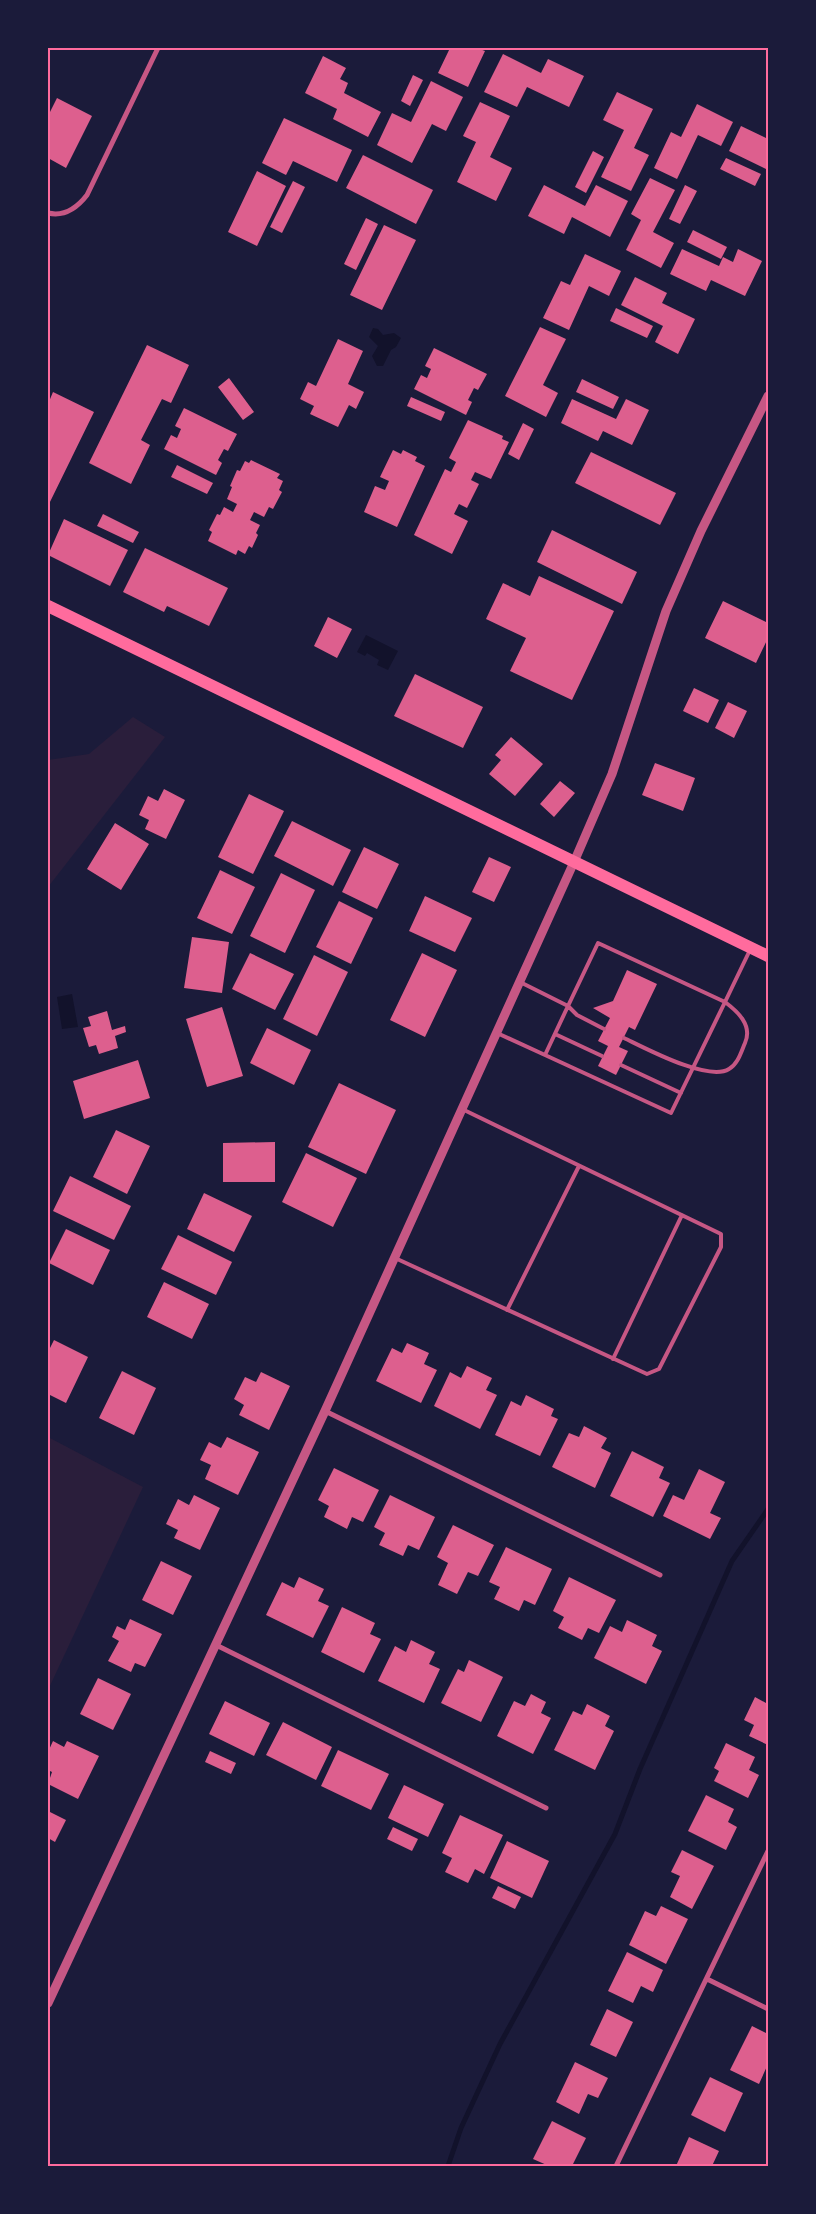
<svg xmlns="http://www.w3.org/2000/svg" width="816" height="2214" font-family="'Asap Condensed',sans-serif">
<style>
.green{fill:#2a1e3b}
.water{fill:#12122b}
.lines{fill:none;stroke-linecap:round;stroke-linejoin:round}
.stream{stroke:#12122b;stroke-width:5}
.building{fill:#dd5f8e}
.service{stroke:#c65784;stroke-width:4}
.minor{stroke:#c65784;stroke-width:5}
.tertiary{stroke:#c65784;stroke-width:9}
.primary{stroke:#ff6b9d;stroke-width:12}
.neatline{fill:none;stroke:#ff6b9d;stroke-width:2}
</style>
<rect width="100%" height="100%" fill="#1b1b3a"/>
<path class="green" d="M133,717L165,737L48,887V760L89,754Z
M48,1437L143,1487L48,1690Z"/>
<path class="water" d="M373,328L378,329L383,335L394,333L401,338L396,347L391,350L383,366H377L372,356L378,346L369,337Z
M366,635L398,651L388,670L377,665L379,660L367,653L365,656L357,652Z
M72,994L78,1027L62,1029L57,997Z"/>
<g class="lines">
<path class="stream" d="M448,2166L461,2128L500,2044L615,1834L640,1769L732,1561L768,1509"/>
</g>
<path class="building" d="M450,48H477L485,51L468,87L438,73Z
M503,54L541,73L548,59L584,76L569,107L527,87L517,107L484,92Z
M323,56L346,68L340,79L348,83L344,93L381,112L368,137L333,119L337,109L305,93Z
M413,75L423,80L410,106L401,101Z
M431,81L463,97L446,131L432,124L412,163L377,145L392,113L411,122Z
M617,92L653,109L634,148L649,155L631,191L601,177L624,130L603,120Z
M57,98L92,116L66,168L48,158V116Z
M480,102L510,116L490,157L512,168L496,201L457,182L476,142L463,136Z
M697,104L733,122L721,146L698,135L677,179L654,168L671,132L681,137Z
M284,118L352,150L337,182L293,161L286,175L262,163Z
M741,126L768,139V170L729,151Z
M593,151L604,157L586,193L575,187Z
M363,155L433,190L416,224L346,188Z
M726,158L761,174L755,186L720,169Z
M257,171L286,186L257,246L228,232Z
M650,178L675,190L653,232L674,243L661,268L626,250L641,220L631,214Z
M293,181L305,187L282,233L270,227Z
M544,185L585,206L596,185L628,201L610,237L572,217L564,234L528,216Z
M685,185L697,191L680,224L669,219Z
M366,218L378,224L356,270L344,264Z
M384,225L416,240L382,310L350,295Z
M693,230L727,247L721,259L687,242Z
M682,249L719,266L723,257L733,262L738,249L762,261L745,296L711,280L706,291L670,274Z
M585,254L621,271L609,296L589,286L569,330L543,318L561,281L570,285Z
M635,277L667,293L662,303L695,319L678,354L655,342L663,326L621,305Z
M616,308L653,326L647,338L610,321Z
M540,327L566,339L543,385L558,393L546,417L505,396Z
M338,339L363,351L348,384L364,392L356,409L349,405L338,427L310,414L314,406L300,399L308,382L316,386Z
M147,345L189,365L171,403L162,399L141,440L150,445L131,484L89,463Z
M434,348L487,374L478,390L474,388L468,400L472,402L466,415L414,389L421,375L427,378L431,369L425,366Z
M229,378L254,412L243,420L218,387Z
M582,379L619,397L613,409L576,392Z
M53,392L94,412L48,506V404Z
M411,397L445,412L441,421L407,406Z
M572,399L616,419L626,399L649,410L632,445L603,431L598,441L561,423Z
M184,408L237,434L228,451L224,449L218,460L222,463L216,475L164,449L171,435L177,438L181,429L175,426Z
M468,420L503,436L502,439L509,442L491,479L475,472L471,480L479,484L467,508L459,504L454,514L468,521L452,554L414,535L445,469L451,472L456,462L449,458Z
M523,423L534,429L519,460L508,454Z
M393,450L401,454L403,450L417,457L415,461L425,466L397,527L364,512L375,486L385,490L389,481L380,477Z
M591,452L676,493L660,525L575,483Z
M251,460L280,474L277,478L283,481L279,490L282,492L273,509L269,507L264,517L254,512L250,520L260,525L256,533L258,535L252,548L249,546L245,554L238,550L236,555L208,541L212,532L209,530L217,514L220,515L224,507L233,512L237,504L227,499L232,487L230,486L237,470L240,471L245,461L249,463Z
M177,465L213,483L207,494L171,477Z
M103,514L139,532L133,543L97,526Z
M64,519L128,550L110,586L48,555Z
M552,530L637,572L622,604L537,562Z
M145,548L228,588L209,626L167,606L164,612L123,592Z
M539,576L614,611L572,700L510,671L526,638L486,619L503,583L530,596Z
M723,601L768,623V638L756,663L705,638Z
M328,617L352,629L337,658L314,646Z
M415,674L483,707L463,748L394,716Z
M694,688L719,700L708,723L683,711Z
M728,702L747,711L734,738L715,728Z
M511,737L543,764L515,796L489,774L501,760L495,755Z
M655,763L695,778L683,811L642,795Z
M560,781L575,793L554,817L540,804Z
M164,789L185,800L166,839L145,829L149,820L139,815L148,796L158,801Z
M249,794L284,811L253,874L218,857Z
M292,821L351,850L333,886L274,856Z
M115,823L149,844L121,890L87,869Z
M364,847L399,864L377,909L342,892Z
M489,857L511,867L494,902L472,892Z
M220,870L255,887L232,934L197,918Z
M281,873L315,890L285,953L250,936Z
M425,896L472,918L455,952L409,931Z
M339,901L373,918L351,964L316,947Z
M192,937L229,942L222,993L184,988Z
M250,953L294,974L275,1010L232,989Z
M422,953L457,970L425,1037L390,1020Z
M314,955L348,972L317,1036L283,1019Z
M627,970L657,984L635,1030L629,1027L619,1047L628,1051L616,1075L598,1066L608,1046L598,1041L610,1018L593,1008L613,1001Z
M222,1007L243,1076L207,1087L186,1019Z
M107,1011L112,1030L125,1026L126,1032L115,1036L118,1048L99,1054L96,1045L89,1047L83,1028L91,1026L88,1017Z
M267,1028L311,1050L294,1085L250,1063Z
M138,1060L150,1098L84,1119L73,1081Z
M339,1083L396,1110L366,1174L308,1147Z
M116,1130L150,1146L127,1194L93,1177Z
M275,1142V1182H223V1143Z
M306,1153L357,1178L333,1227L282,1202Z
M70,1176L131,1206L114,1240L53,1211Z
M204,1193L252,1216L234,1252L187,1229Z
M66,1229L110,1250L93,1285L49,1263Z
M178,1235L232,1262L216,1295L161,1269Z
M164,1282L209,1304L192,1339L147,1317Z
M54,1340L88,1357L66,1403L48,1394V1352Z
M407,1343L429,1353L424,1364L437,1370L421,1403L376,1381L392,1348L402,1353Z
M467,1366L492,1378L486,1390L497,1395L480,1429L434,1406L450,1372L461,1378Z
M122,1371L156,1388L134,1435L99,1418Z
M261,1372L290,1386L269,1430L239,1415L244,1405L234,1399L245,1377L256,1382Z
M526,1395L554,1409L551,1416L558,1419L540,1456L495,1435L511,1401L521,1406Z
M584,1426L607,1438L601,1448L611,1453L595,1488L552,1467L569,1433L579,1437Z
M227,1437L259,1452L238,1495L205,1479L211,1465L200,1460L209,1442L221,1448Z
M632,1451L664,1467L659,1478L670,1483L653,1517L610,1496Z
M334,1468L379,1490L363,1522L352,1517L347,1529L324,1517L329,1506L318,1500Z
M699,1469L725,1482L710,1513L721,1518L710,1539L663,1516L673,1495L684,1500Z
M194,1495L220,1508L200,1550L174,1538L178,1530L166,1524L178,1499L189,1505Z
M390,1495L435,1517L419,1550L408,1545L403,1556L379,1545L385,1533L374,1527Z
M453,1525L494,1545L478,1576L468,1572L457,1594L438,1585L448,1563L437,1557Z
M506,1547L552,1569L535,1605L524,1600L519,1611L494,1599L500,1587L489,1582Z
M161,1561L192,1576L173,1615L142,1600Z
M299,1577L324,1589L318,1601L329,1606L313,1638L266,1615L282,1582L294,1588Z
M569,1577L616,1600L599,1633L588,1628L582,1640L558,1628L564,1617L553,1611Z
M342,1607L375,1623L370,1634L381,1639L364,1673L321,1652Z
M130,1619L162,1634L145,1667L135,1663L131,1672L108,1661L119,1641L112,1637L117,1626L125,1630Z
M627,1620L657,1635L652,1646L662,1651L646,1684L594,1658L610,1626L622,1632Z
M411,1640L435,1652L429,1664L440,1669L424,1703L378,1681L395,1646L406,1652Z
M469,1660L503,1677L481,1722L441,1703L458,1669L464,1672Z
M98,1678L131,1694L113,1730L80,1714Z
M531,1694L546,1702L541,1713L551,1718L533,1754L497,1736L514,1701L525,1706Z
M755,1697L766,1703L768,1698V1745L749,1736L754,1725L744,1720Z
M225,1701L270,1723L254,1756L209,1734Z
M587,1704L610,1716L605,1726L614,1731L595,1770L554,1750L573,1711L582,1715Z
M283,1722L332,1747L316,1780L266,1755Z
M53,1741L64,1747L67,1741L99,1756L78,1799L48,1784L52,1772L48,1770V1752Z
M726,1743L755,1757L749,1770L759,1775L748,1798L714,1781L719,1771L714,1768Z
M338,1750L389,1774L371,1810L321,1786Z
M210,1751L236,1763L231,1774L205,1762Z
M404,1785L444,1804L428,1837L388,1818Z
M706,1795L734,1809L728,1822L737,1827L726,1850L688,1831Z
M48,1811L66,1820L55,1842L48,1838Z
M460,1815L503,1835L484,1874L475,1869L468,1883L445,1872L452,1858L442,1853Z
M393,1827L418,1839L412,1851L387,1839Z
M507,1841L549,1861L532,1898L490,1878Z
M682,1850L714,1866L692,1909L670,1897L680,1876L671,1872Z
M498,1886L521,1897L515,1909L492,1898Z
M661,1906L688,1919L666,1964L629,1945L645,1911L656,1916Z
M627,1952L663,1970L653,1992L641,1986L633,2003L608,1991Z
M607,2009L633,2022L616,2057L590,2045Z
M752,2026L768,2034V2064L759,2084L730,2070Z
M575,2062L608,2078L598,2098L588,2094L579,2114L556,2102Z
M710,2077L743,2093L725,2132L691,2115Z
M552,2121L586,2138L572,2166H549L533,2159Z
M689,2137L719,2151L712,2166H676Z"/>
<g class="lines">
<path class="service" d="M604,1029L577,1015L568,1006L598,943L725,1002L750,950
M497,1033L545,1055L568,1006L520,982
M555,1034L602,1056
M545,1055L671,1113C689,1076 707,1039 725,1002C737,1011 753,1025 745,1043C741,1052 738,1064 729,1069C708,1082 645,1048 624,1038
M621,1065L681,1093
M395,1258L647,1374L659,1369L721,1247V1234L462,1109
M507,1310L579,1166
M613,1359L682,1215"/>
<path class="minor" d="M48,213C65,217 77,208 87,195L158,48
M325,1411L660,1575
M216,1645L546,1808
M707,1979L768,2009
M616,2166L768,1851"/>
<path class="tertiary" d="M48,2003L325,1411L574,862L612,774L666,611L701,531L768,396"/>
<path class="primary" d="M48,606L768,956"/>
</g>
<rect width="816" height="2214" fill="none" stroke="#1b1b3a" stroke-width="98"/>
<rect x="49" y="49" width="718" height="2116" class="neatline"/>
</svg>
